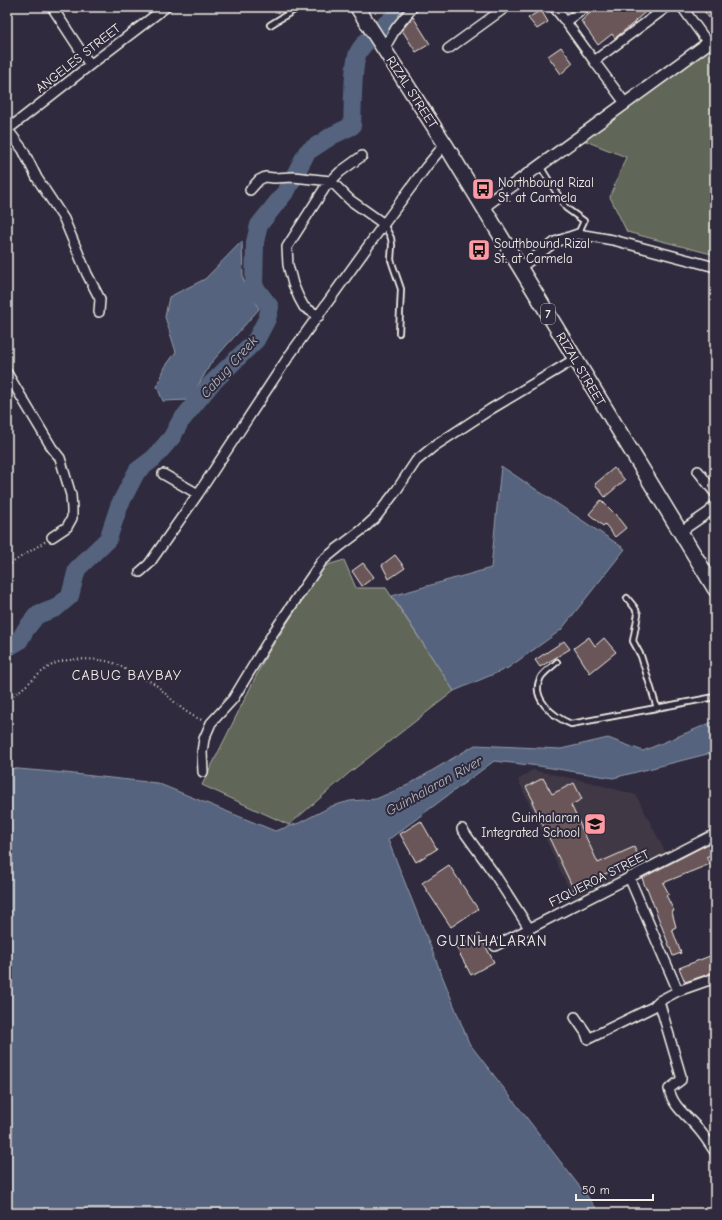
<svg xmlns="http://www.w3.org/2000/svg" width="722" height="1220" font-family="'Comic Neue',sans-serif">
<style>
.built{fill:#413845}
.green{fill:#616659;stroke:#aaaca0}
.water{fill:#54647e;stroke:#949ca8}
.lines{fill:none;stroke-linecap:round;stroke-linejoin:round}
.river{stroke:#54647e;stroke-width:18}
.building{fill:#6b5759;stroke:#f4f1e8}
.service-casing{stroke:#f4f1e8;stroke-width:8}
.minor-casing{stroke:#f4f1e8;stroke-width:12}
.tertiary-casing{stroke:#f4f1e8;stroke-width:14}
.primary-casing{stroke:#f4f1e8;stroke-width:17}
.path{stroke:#f4f1e8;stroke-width:2;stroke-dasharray:1 3;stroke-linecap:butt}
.service{stroke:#2f2a3d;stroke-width:4.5}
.minor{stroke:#2f2a3d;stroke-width:9}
.tertiary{stroke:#2f2a3d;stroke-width:11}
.primary{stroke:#2f2a3d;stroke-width:14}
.labels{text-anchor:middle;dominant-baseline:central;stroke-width:4;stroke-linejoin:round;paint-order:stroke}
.shield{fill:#2f2a3d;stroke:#b9b5b5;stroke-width:1}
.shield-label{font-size:12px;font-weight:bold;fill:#f4f1e8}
.street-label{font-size:13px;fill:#f4f1e8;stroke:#2f2a3d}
.poi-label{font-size:13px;fill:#f4f1e8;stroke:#2f2a3d;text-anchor:start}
.water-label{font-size:14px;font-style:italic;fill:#b4b9be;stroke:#2f2a3d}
.neighbourhood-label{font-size:14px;letter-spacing:1px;fill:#f4f1e8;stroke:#2f2a3d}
.quarter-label{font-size:15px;letter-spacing:1px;fill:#f4f1e8;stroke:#2f2a3d}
</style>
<rect width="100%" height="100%" fill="#2f2a3d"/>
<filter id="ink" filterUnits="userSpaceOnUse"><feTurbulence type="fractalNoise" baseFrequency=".025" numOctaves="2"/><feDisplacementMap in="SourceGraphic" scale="8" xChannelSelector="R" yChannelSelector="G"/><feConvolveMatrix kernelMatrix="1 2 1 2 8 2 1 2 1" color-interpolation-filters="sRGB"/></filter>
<g filter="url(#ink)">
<path class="built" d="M532,770L589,782L636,795L666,853L573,898L518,780Z"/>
<path class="green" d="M715,44V255L627,232L610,197L626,157L583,140Z
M344,560L356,588H386L454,691L349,773L289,825L202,785L266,656L324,566Z"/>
<path class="water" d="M242,241L243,279L259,309L211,363L190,400L163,401L157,387L165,367L176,352L165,317L169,297L205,279Z
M501,466L625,549L561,630L508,668L454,691L392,596L491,568Z
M715,721V752L613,778L539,766L494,761L388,840L469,1043L600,1213H7V768L65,773L157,783L275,831L299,823L332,806L350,801L376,799L408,785L475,745L561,749L608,738L643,751Z"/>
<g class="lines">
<path class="river" d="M7,648L19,641L26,629L37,615L56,608L70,596L77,569L108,539L119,506L137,471L154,458L172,437L180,422L211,384L256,340L267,319L270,307L254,286L255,242L259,225L287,190L307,152L333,135L352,126C353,111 352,62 359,51C369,35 393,19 407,7"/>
</g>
<path class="building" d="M597,7H651L635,21V22L615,38L612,34L598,45L581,21Z
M701,7H715V26Z
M541,10L548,22L537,29L528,18Z
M413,17L430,44L416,52L402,30Z
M561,47L573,63L561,74L548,56Z
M614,468L625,480L605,497L595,484Z
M601,500L615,514L626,528L615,537L605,524L603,526L589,514Z
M395,555L405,568L389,579L382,565Z
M363,563L374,577L362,586L352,571Z
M589,637L595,646L604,638L616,652L590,673L574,648Z
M564,641L570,649L540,667L535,660Z
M543,778L552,794L574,783L582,799L571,805L598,863L634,847L640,859L586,882L587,884L574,890L532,802H534L526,787Z
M421,821L437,849L416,862L400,834Z
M712,842L715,847V853L706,857L710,864L663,883L669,894L666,895L674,911L672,912L676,927L672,929L681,953L673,956L647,888L646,889L642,878Z
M449,865L478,909L451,927L422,883Z
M479,934L494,962L471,975L456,947Z
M715,954V972L685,982L679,968Z"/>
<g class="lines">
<g class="service-casing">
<path id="service" d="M270,25L299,7
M540,166L566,208L584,221L578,234
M384,224L391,238L392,245L391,260L401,289L399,333
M627,598L635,608L638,614L633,641L641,656L657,708
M557,662C552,667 545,671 541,677C529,698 554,717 571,724L715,697"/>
</g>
<g class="minor-casing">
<path id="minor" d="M52,7L90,65
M554,7L566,22
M586,7L566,22L594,61
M682,7L708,43
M384,49L396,28L413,7
M448,49L506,7
M625,103L594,61L667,7
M7,130L90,65L166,7
M8,130L23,150L37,178L64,219L87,274L100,299L99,312
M250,190L259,180L265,177L274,178L293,177L331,181L350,200L384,224
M520,268L555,242L578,234L613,240L715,267
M319,316L304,307L299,298L293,284L288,265L287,247L326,186L340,172L362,156
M7,373L52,448L60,458L71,495L72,509V518L67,527L52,537
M698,471L715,493
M163,474L198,494L289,356L384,224L426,167L445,144
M680,532L709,512L715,504
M140,572L149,564L198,494
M203,772L202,752L204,739L211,723L233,699L273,633L322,561L338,548L363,529L376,517L396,491L416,461L433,447L491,409L575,359
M462,829L495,875L529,928
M629,877L678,991L715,978
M495,946L715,834
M659,1001L681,1076V1080L669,1089C673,1108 689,1117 700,1131C706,1138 710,1145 715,1152
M575,1017L586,1033L588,1039L653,1007L659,1001L678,991"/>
</g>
<g class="tertiary-casing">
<path id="tertiary" d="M483,207L715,38"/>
</g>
<g class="primary-casing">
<path id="primary" d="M357,7L445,144L715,589"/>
</g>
<path class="path" d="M7,566L46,541
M7,692L12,696C28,686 39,671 56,663C67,658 101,658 113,663C123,667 131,673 140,677C145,680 152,681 156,685C171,698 183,713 202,720"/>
<use href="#service" class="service"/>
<use href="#minor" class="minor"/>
<use href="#tertiary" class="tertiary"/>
<use href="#primary" class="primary"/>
</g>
</g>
<defs>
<g id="bus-square" transform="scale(1.15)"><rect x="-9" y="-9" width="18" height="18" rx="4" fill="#ff9aa2" stroke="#2f2a3d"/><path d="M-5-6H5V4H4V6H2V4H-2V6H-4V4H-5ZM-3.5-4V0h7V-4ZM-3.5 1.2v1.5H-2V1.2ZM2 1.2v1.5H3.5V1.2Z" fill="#111"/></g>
<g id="school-square" transform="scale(1.15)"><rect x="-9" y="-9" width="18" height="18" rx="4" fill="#ff9aa2" stroke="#2f2a3d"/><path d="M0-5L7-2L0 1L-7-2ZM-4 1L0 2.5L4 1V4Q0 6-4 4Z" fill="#111"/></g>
</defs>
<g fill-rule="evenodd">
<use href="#bus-square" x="483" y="189"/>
<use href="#bus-square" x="479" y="250"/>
<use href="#school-square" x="595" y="824"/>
</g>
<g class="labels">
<rect class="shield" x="541" y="304" width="14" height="20" rx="3"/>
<g class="shield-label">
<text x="548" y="314">7</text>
</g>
<g class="street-label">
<text transform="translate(78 58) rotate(-38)">ANGELES STREET</text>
<text transform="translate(412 92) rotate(57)">RIZAL STREET</text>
<text transform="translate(581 369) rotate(59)">RIZAL STREET</text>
<text transform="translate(599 878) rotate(-27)">FIQUEROA STREET</text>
</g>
<g class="poi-label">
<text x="498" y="182">Northbound Rizal<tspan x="498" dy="15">St. at Carmela</tspan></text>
<text x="494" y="243">Southbound Rizal<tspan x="494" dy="15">St. at Carmela</tspan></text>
<text x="580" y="817" text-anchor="end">Guinhalaran<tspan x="580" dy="15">Integrated School</tspan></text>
</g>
<g class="water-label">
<text transform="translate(229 367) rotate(-48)">Cabug Creek</text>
<text transform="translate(434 786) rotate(-29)">Guinhalaran River</text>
</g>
<g class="neighbourhood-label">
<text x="127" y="675">CABUG BAYBAY</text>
</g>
<g class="quarter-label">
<text x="492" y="941">GUINHALARAN</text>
</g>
</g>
<rect width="722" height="1220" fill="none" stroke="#2f2a3d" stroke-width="24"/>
<rect x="12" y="12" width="698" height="1196" fill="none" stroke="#f4f1e8" stroke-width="1.5" filter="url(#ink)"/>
<path d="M576 1194v6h77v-6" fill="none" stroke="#f4f1e8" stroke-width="2"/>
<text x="582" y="1194" font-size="12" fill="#f4f1e8" stroke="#2f2a3d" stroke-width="3" paint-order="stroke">50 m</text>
</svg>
